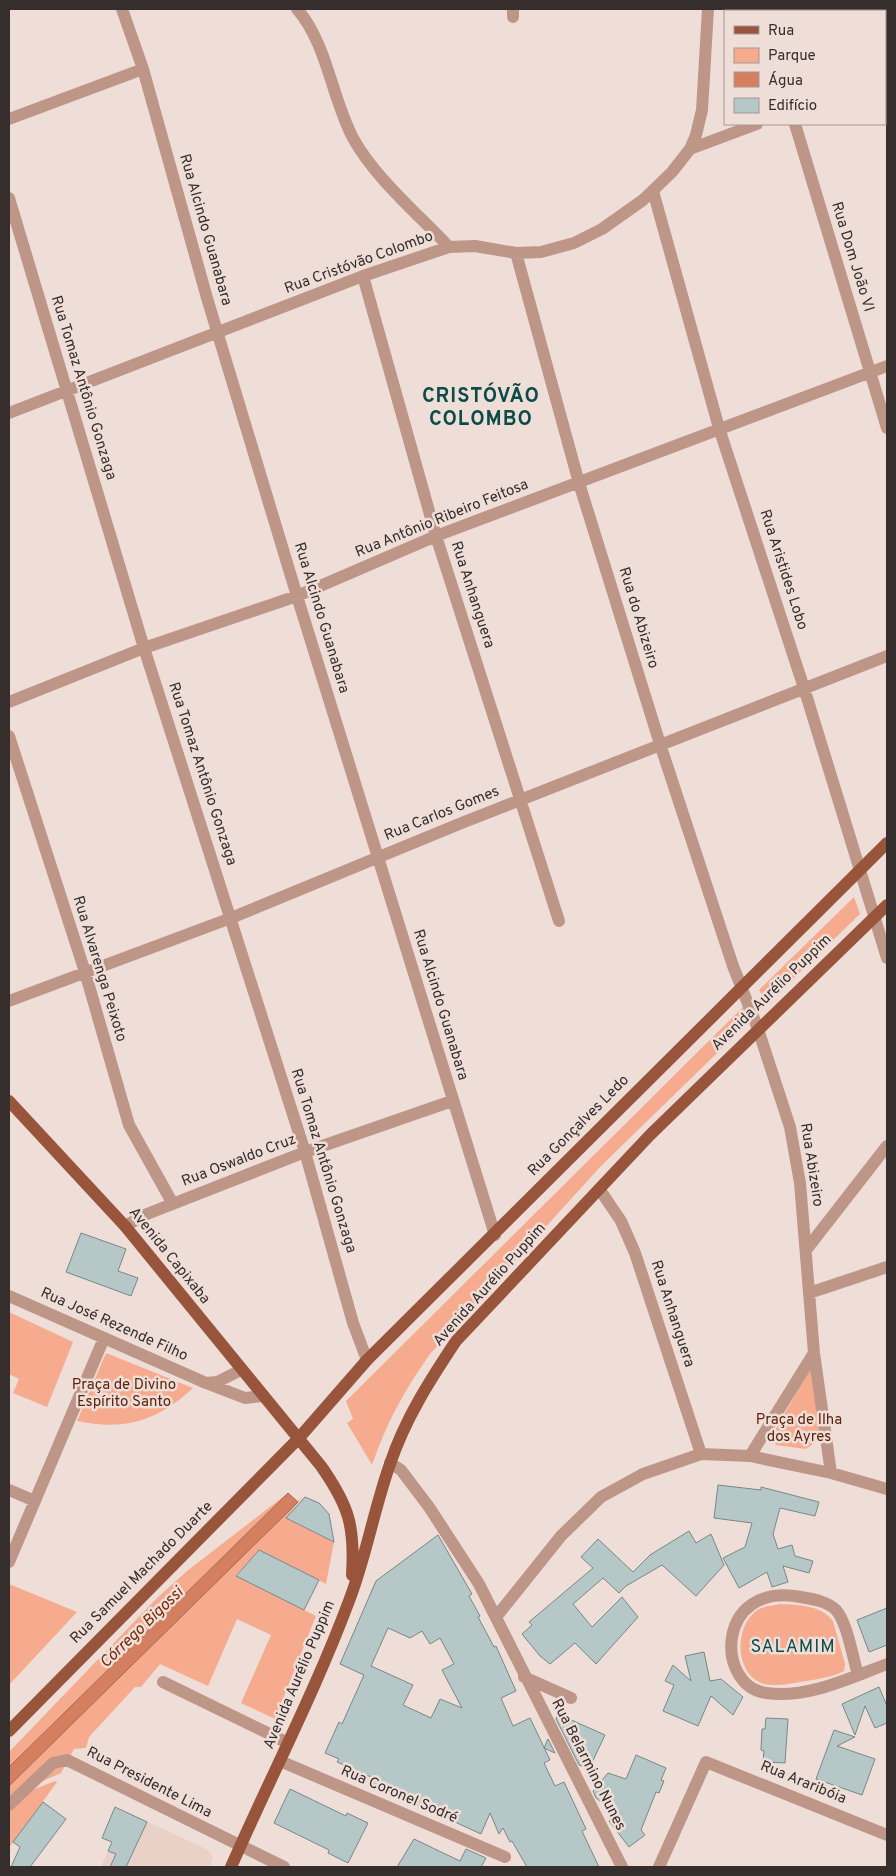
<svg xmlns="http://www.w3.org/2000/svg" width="896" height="1876" font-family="Overpass,sans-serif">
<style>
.built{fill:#e9d1c8}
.green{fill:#f6aa8e}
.water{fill:#d48060;stroke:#a46750}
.building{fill:#b5c7c6;stroke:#778887;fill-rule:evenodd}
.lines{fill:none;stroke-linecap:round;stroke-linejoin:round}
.minor{stroke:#bd9688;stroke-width:12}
.major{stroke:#98553c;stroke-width:12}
.labels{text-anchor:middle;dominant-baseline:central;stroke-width:5;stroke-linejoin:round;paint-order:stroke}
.street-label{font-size:15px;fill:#352e2c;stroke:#efded8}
.park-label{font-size:15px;fill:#5b240f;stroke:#efded8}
.water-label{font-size:16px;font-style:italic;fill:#762906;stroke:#efded8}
.quarter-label{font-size:18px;letter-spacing:1px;fill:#0b4b49;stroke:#efded8}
.district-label{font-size:20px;font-weight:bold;letter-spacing:1px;fill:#0b4b49;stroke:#efded8}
</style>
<rect width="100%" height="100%" fill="#efded8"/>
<path class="built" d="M125,1811L208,1850L213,1858L210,1867H101Z"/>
<path class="green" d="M854,897L860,914L767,1004L759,990Z
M743,1007L751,1020L601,1166L430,1354C405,1389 386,1424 372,1465L347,1423L353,1419L346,1401Z
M9,1312L73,1342L47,1407L13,1393L19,1379L9,1374Z
M106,1353L193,1388C157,1421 125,1431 77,1421Z
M811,1368L819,1431L817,1441L806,1449L776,1445L772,1438L775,1430Z
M288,1493L9,1767V1752L157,1598L187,1571Z
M303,1496L286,1518L334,1542L326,1584L259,1550L236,1575L316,1616L275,1719L241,1703L271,1635L237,1619L208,1686L160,1664L141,1687H135L89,1737L86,1748L74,1749L61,1773L9,1796V1786Z
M9,1584L77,1612L9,1685Z
M780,1604C799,1605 821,1605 833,1621L845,1664L844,1671C833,1677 818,1679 806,1681C794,1683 776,1687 764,1684C735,1675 734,1629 755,1612C762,1606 771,1606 780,1604Z
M55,1781L57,1782L9,1848L10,1799Z"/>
<path class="water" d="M288,1493L298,1502L9,1786V1767Z"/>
<path class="building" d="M81,1233L126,1249L118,1271L138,1278L131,1296L66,1272Z
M718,1485L761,1490V1487L819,1502L815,1516L780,1508L773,1534L778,1549L792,1545L795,1556L813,1561L809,1573L783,1566L788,1582L772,1587L767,1572L739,1588L723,1558L745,1547L752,1523L714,1518Z
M305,1497L319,1503L329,1514L334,1542L286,1518Z
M689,1531L696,1543L711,1534L724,1565L696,1596L662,1565L626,1586L619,1593L603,1578L573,1604L592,1627L622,1597L638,1617L596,1664L575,1643L550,1664L540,1656L522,1634L532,1625L529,1622L593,1568L581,1557L598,1539L633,1572L650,1555Z
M438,1535L472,1594L469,1596L480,1616L478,1617L494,1647L496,1646L516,1691L501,1698L513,1726L530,1718L550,1760L544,1763L555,1786L564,1782L586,1829L582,1831L599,1867H527L512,1841L510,1842L503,1828L499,1834L490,1813L481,1834L368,1782L371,1777L337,1762L339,1759L325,1753L339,1722L342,1724L364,1675L340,1664L376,1581ZM388,1628L410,1638L422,1631L430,1644L440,1638L454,1664L442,1670L462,1708L440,1699L431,1718L403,1705L413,1685L371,1666Z
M259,1550L319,1580L304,1610L236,1576Z
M887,1608V1645L869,1652L857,1620Z
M704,1652L710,1681L721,1679L743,1697L733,1715L711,1696L698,1726L663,1711L674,1685L665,1681L673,1665L691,1681L685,1656Z
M879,1687L887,1706V1723L875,1728L865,1706L855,1735L842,1704Z
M558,1714L605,1735L589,1769L579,1765L556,1719Z
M766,1718L788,1719L785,1763L763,1762L764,1751L761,1750L762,1729H765Z
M834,1730L855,1737L837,1746L875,1759L862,1795L816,1779Z
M548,1739L555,1753L544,1748Z
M636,1755L666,1768L661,1780L664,1781L659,1793L656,1792L641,1830L645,1835L629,1847L609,1821L617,1815L596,1798L593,1791L608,1773L626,1779Z
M290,1789L346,1816L347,1813L368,1823L348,1863L328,1853L329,1850L274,1823Z
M43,1802L66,1819L30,1867H11L20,1847L13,1842Z
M115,1807L147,1822L126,1867H110L116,1854L108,1851L112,1842L102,1838Z
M414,1839L460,1861L466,1849L486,1858L481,1867H397Z"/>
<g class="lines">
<path class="minor" d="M122,9L143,69L207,298L297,596L495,1235
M297,9C327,43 332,99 353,138C374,177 419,215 449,247
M758,9V11
M513,17V9
M885,75L887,74
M9,119L143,69
M795,124L887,428
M690,149L757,124
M653,191L719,428L804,688L887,958
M9,198L144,648L305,1152L353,1323L367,1360
M516,253L579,483L660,744L733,966L758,1029L790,1127L800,1183L814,1353L831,1473
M363,276L436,536L559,921
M9,413L363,276L449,247L475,246L516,253L541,252L574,243L602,229L643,200L672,172L690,149L696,135L702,110L708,9
M9,702L144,648L297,596L436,536L887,366
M9,736L85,972L129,1125L173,1204
M9,1001L231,918L464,822L887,656
M600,1190L621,1221L635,1253L701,1454
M125,1226L147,1214L305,1152L452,1101
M806,1250L887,1146
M809,1293L887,1267
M9,1296L206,1383L245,1398L263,1396
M206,1383L217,1382L241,1370
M750,1456L814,1353
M390,1463L401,1470L429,1507L479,1584L622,1867
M9,1490L35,1501
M9,1562L104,1338
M496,1617L561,1536L601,1497L643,1474L701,1454L750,1456L831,1473L887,1489
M858,1675C853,1658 847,1622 836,1610C827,1601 812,1599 801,1597C715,1581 715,1686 766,1693C807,1699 850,1678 887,1664
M524,1677L571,1698
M163,1682L288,1743
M280,1761L505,1857
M9,1805L53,1763L67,1760L284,1867
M659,1867L706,1762L887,1835"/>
<path class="major" d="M9,1101L125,1226L321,1466C349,1506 355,1526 352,1575
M9,1731L299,1438L367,1360L887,843
M231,1867C270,1778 315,1692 349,1601C366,1557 374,1509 390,1464C405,1419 430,1380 456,1341L650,1135L887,905"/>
</g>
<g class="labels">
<g class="street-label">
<text transform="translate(205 230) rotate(74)">Rua Alcindo Guanabara</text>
<text transform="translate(852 257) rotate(73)">Rua Dom João VI</text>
<text transform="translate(359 263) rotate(-20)">Rua Cristóvão Colombo</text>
<text transform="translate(83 388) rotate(73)">Rua Tomaz Antônio Gonzaga</text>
<text transform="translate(442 519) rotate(-22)">Rua Antônio Ribeiro Feitosa</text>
<text transform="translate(783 570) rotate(72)">Rua Aristides Lobo</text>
<text transform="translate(472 595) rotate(72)">Rua Anhanguera</text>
<text transform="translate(321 618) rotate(73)">Rua Alcindo Guanabara</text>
<text transform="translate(638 618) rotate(73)">Rua do Abizeiro</text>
<text transform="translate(202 774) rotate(72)">Rua Tomaz Antônio Gonzaga</text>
<text transform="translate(442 814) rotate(-22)">Rua Carlos Gomes</text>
<text transform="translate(99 969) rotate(73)">Rua Alvarenga Peixoto</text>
<text transform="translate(772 993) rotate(-44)">Avenida Aurélio Puppim</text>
<text transform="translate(440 1005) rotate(73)">Rua Alcindo Guanabara</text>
<text transform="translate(579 1126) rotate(-45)">Rua Gonçalves Ledo</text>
<text transform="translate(239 1161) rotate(-21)">Rua Oswaldo Cruz</text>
<text transform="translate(323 1161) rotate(73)">Rua Tomaz Antônio Gonzaga</text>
<text transform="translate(811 1165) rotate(81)">Rua Abizeiro</text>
<text transform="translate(169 1256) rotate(51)">Avenida Capixaba</text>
<text transform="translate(490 1285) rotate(-48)">Avenida Aurélio Puppim</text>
<text transform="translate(672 1314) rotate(72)">Rua Anhanguera</text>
<text transform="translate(114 1325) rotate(24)">Rua José Rezende Filho</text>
<text transform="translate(142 1573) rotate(-45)">Rua Samuel Machado Duarte</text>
<text transform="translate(300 1675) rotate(-67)">Avenida Aurélio Puppim</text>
<text transform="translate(588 1765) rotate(63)">Rua Belarmino Nunes</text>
<text transform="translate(149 1783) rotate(27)">Rua Presidente Lima</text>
<text transform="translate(803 1783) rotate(22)">Rua Araribóia</text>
<text transform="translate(399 1795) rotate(23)">Rua Coronel Sodré</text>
</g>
<g class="park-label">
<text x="124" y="1385">Praça de Divino<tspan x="124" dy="17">Espírito Santo</tspan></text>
<text x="799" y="1420">Praça de Ilha<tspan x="799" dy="17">dos Ayres</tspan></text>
</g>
<g class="water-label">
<text transform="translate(142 1628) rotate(-44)">Córrego Bigossi</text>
</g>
<g class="quarter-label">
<text x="793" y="1647">SALAMIM</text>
</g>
<g class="district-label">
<text x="481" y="397">CRISTÓVÃO<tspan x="481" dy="23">COLOMBO</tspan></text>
</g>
</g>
<rect width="896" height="1876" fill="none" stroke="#352e2c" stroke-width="20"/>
<rect x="724" y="10" width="162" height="115" fill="#efded8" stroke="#a59893"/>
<rect x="734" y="26" width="25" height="8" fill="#98553c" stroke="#a59893"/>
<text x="768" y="35" font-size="15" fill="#352e2c">Rua</text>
<rect x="734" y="48" width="25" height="15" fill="#f6aa8e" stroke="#a59893"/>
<text x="768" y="60" font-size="15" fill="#352e2c">Parque</text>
<rect x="734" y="72" width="25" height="15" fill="#d48060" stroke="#a59893"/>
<text x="768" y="85" font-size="15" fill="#352e2c">Água</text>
<rect x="734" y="98" width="25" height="15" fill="#b5c7c6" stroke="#a59893"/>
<text x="768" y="110" font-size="15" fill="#352e2c">Edifício</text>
</svg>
